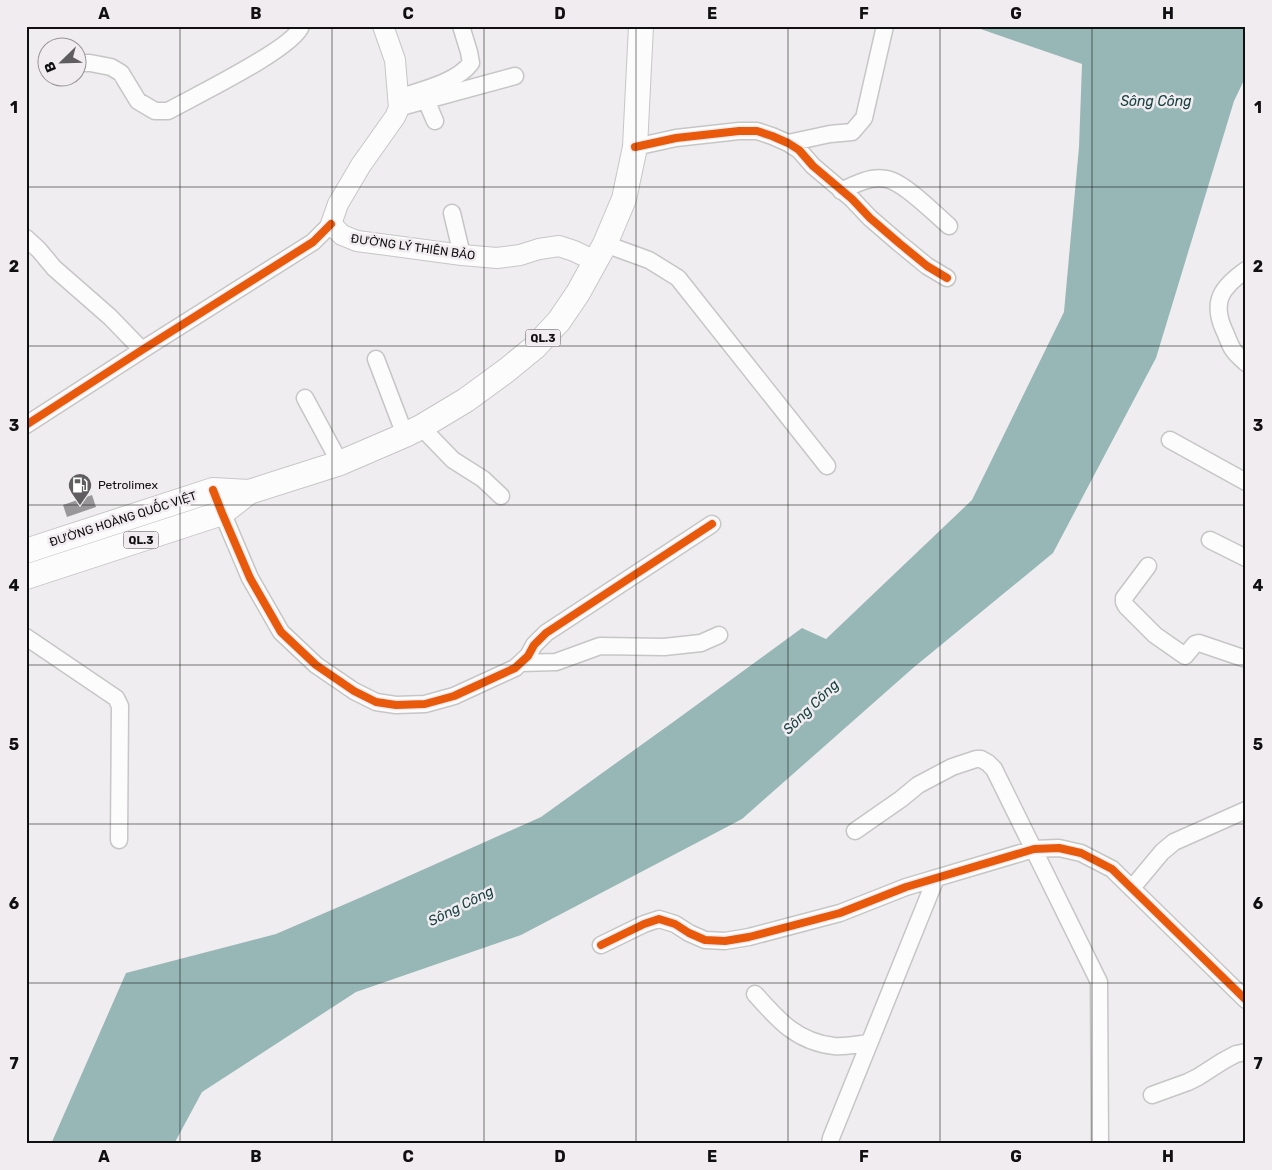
<svg xmlns="http://www.w3.org/2000/svg" width="1272" height="1170" font-family="Rubik,sans-serif">
<style>
.water{fill:#97b6b6}
.building{fill:#999799}
.lines{fill:none;stroke-linecap:round;stroke-linejoin:round}
.minor-casing{stroke:#c7c6c7;stroke-width:19}
.major-casing{stroke:#c7c6c7;stroke-width:22}
.highway-casing{stroke:#c7c6c7;stroke-width:26}
.minor{stroke:#fdfcfd;stroke-width:16}
.major{stroke:#fdfcfd;stroke-width:20}
.highway{stroke:#fdfcfd;stroke-width:24}
.cycleway-casing{stroke:#f0ecf0;stroke-width:11}
.cycleway{stroke:#e8590c;stroke-width:8}
.grid{fill:none;stroke:#111011;stroke-width:1;stroke-opacity:0.55}
.labels{text-anchor:middle;dominant-baseline:central;stroke-width:5;stroke-linejoin:round;paint-order:stroke}
.shield{fill:#f0ecf0;stroke:#545254;stroke-width:1}
.shield-label{font-size:11px;font-weight:bold;fill:#111011}
.street-label{font-size:12px;fill:#111011;stroke:#f0ecf0}
.poi-label{font-size:12px;fill:#111011;stroke:#f0ecf0;text-anchor:start}
.water-label{font-size:14px;font-style:italic;fill:#174242;stroke:#f0ecf0}
.neatline{fill:none;stroke:#111011;stroke-width:2}
.grid-label{font-size:16px;text-anchor:middle;font-weight:bold;fill:#111011}
</style>
<rect width="100%" height="100%" fill="#efedef"/>
<path class="water" d="M972,26H1246V76L1234,101L1156,358L1053,553L913,668L742,819L521,935L356,992L202,1092L174,1144H51L126,973L276,934L364,896L541,817L676,720L802,628L826,639L972,500L1064,312L1079,147L1082,64Z"/>
<path class="building" d="M92,495L96,507L67,517L63,505Z"/>
<g class="lines">
<g class="minor-casing">
<path id="minor" d="M78,63H90L111,67L121,73L138,101L155,111H168C191,98 295,48 301,26
M398,98C421,90 456,83 471,63L469,52L461,26
M426,100L435,121
M401,107L515,76
M788,143L830,134L852,132L864,118L885,26
M635,147L676,138L739,131H757L772,136L788,143L799,150L813,166L852,199L870,218L899,243L927,266L947,278
M841,191C855,184 871,176 886,179C903,181 935,214 949,226
M452,213L462,255
M26,238L39,250L54,268L110,317L142,350
M605,244L649,260L678,278L827,466
M1246,270C1222,287 1211,301 1224,330C1227,336 1229,343 1232,348C1235,354 1241,358 1246,363
M376,359L405,435
M305,398L340,463
M26,425L142,350L313,242L331,224
M421,427L453,460L483,479L501,496
M1170,440L1246,482
M219,505L250,578L281,632L316,665L354,691L376,702L396,705L425,704L454,696L515,668L528,656L534,645L546,633L712,524
M1210,540L1246,558
M1148,566L1124,598V602L1126,606L1155,635L1185,656L1195,644L1199,643L1246,659
M26,637L116,698L120,706L119,840
M520,663L556,662L600,646L664,647L701,643L719,635
M855,831L901,799L918,785L952,767L976,759H981L988,763L994,769L1099,982L1100,1144
M1132,888L1162,852L1174,842L1246,810
M601,945L644,924L659,919L675,924L689,933L705,940L725,941L749,937L840,913L906,887L1034,849L1059,848L1081,853L1112,869L1246,1000
M755,994C778,1020 797,1042 834,1046C846,1047 858,1044 869,1043
M1152,1095L1188,1082L1198,1077L1223,1061L1236,1054L1246,1052
M830,1144L831,1138L936,878"/>
</g>
<g class="major-casing">
<path id="major" d="M383,26L395,60L399,108L395,117L361,165L338,204L331,224L342,235L357,241L462,255L497,258L520,255L539,249L559,246L574,251L595,261"/>
</g>
<g class="highway-casing">
<path id="highway" d="M26,551L213,490L249,492
M26,577L222,513L249,492L340,463L405,435L421,427L466,400L507,370L535,347L559,321L578,293L605,244L624,199L635,147L641,26"/>
</g>
<use href="#minor" class="minor"/>
<use href="#major" class="major"/>
<use href="#highway" class="highway"/>
<g class="cycleway-casing">
<path id="cycleway" d="M635,147L676,138L739,131H757L772,136L788,143L799,150L813,166L852,199L870,218L899,243L927,266L947,278
M26,425L142,350L313,242L331,224
M213,490L222,513L250,578L281,632L316,665L354,691L376,702L396,705L425,704L454,696L515,668L528,656L534,645L546,633L712,524
M601,945L644,924L659,919L675,924L689,933L705,940L725,941L749,937L840,913L906,887L1034,849L1059,848L1081,853L1112,869L1246,1000"/>
</g>
<use href="#cycleway" class="cycleway"/>
</g>
<path class="grid" d="M180,26V1144M332,26V1144M484,26V1144M636,26V1144M788,26V1144M940,26V1144M1092,26V1144M26,187H1246M26,346H1246M26,505H1246M26,665H1246M26,824H1246M26,983H1246"/>
<defs>
<g id="fuel-pin" transform="scale(1.25)"><path d="M0 17L-7.5 6A9.5 9.5 0 1 1 7.5 6Z" fill="#5f5d5f" stroke="#f0ecf0"/><path d="M-5.5-6h7V0h2V4h1.3V-2.5L3-4.5l.8-.8L6-3V5H2.5V1h-1V6h-7ZM-4.2-4.7v3.2H.2V-4.7Z" fill="#fff"/></g>
</defs>
<g fill-rule="evenodd">
<use href="#fuel-pin" x="80" y="485"/>
</g>
<g class="labels">
<g class="shield">
<rect x="525.5" y="329.5" width="35" height="17" rx="4"/>
<rect x="123.5" y="531.5" width="35" height="17" rx="4"/>
</g>
<g class="shield-label">
<text x="543" y="338">QL.3</text>
<text x="141" y="540">QL.3</text>
</g>
<g class="street-label">
<text transform="translate(413 247) rotate(8)">ĐƯỜNG LÝ THIÊN BẢO</text>
<text transform="translate(123 519) rotate(-18)">ĐƯỜNG HOÀNG QUỐC VIỆT</text>
</g>
<g class="poi-label">
<text x="98" y="485">Petrolimex</text>
</g>
<g class="water-label">
<text x="1156" y="101">Sông Công</text>
<text transform="translate(811 707) rotate(-44)">Sông Công</text>
<text transform="translate(461 906) rotate(-27)">Sông Công</text>
</g>
</g>
<rect width="1272" height="1170" fill="none" stroke="#f0ecf0" stroke-width="55"/>
<g transform="translate(62 62) rotate(247)"><circle r="24" fill="#f0ecf0" stroke="#979497"/>
<path d="M0-4L9 19L0 12L-9 19Z" fill="#5f5d5f"/>
<text y="-8" font-size="14" font-weight="bold" text-anchor="middle" fill="#111011">B</text>
</g>
<rect x="28" y="28" width="1216" height="1114" class="neatline"/>
<g class="grid-label">
<text x="104" y="19">A</text>
<text x="256" y="19">B</text>
<text x="408" y="19">C</text>
<text x="560" y="19">D</text>
<text x="712" y="19">E</text>
<text x="864" y="19">F</text>
<text x="1016" y="19">G</text>
<text x="1168" y="19">H</text>
<text x="14" y="113">1</text>
<text x="1258" y="113">1</text>
<text x="14" y="272">2</text>
<text x="1258" y="272">2</text>
<text x="14" y="431">3</text>
<text x="1258" y="431">3</text>
<text x="14" y="591">4</text>
<text x="1258" y="591">4</text>
<text x="14" y="750">5</text>
<text x="1258" y="750">5</text>
<text x="14" y="909">6</text>
<text x="1258" y="909">6</text>
<text x="14" y="1069">7</text>
<text x="1258" y="1069">7</text>
<text x="104" y="1162">A</text>
<text x="256" y="1162">B</text>
<text x="408" y="1162">C</text>
<text x="560" y="1162">D</text>
<text x="712" y="1162">E</text>
<text x="864" y="1162">F</text>
<text x="1016" y="1162">G</text>
<text x="1168" y="1162">H</text>
</g>
</svg>
